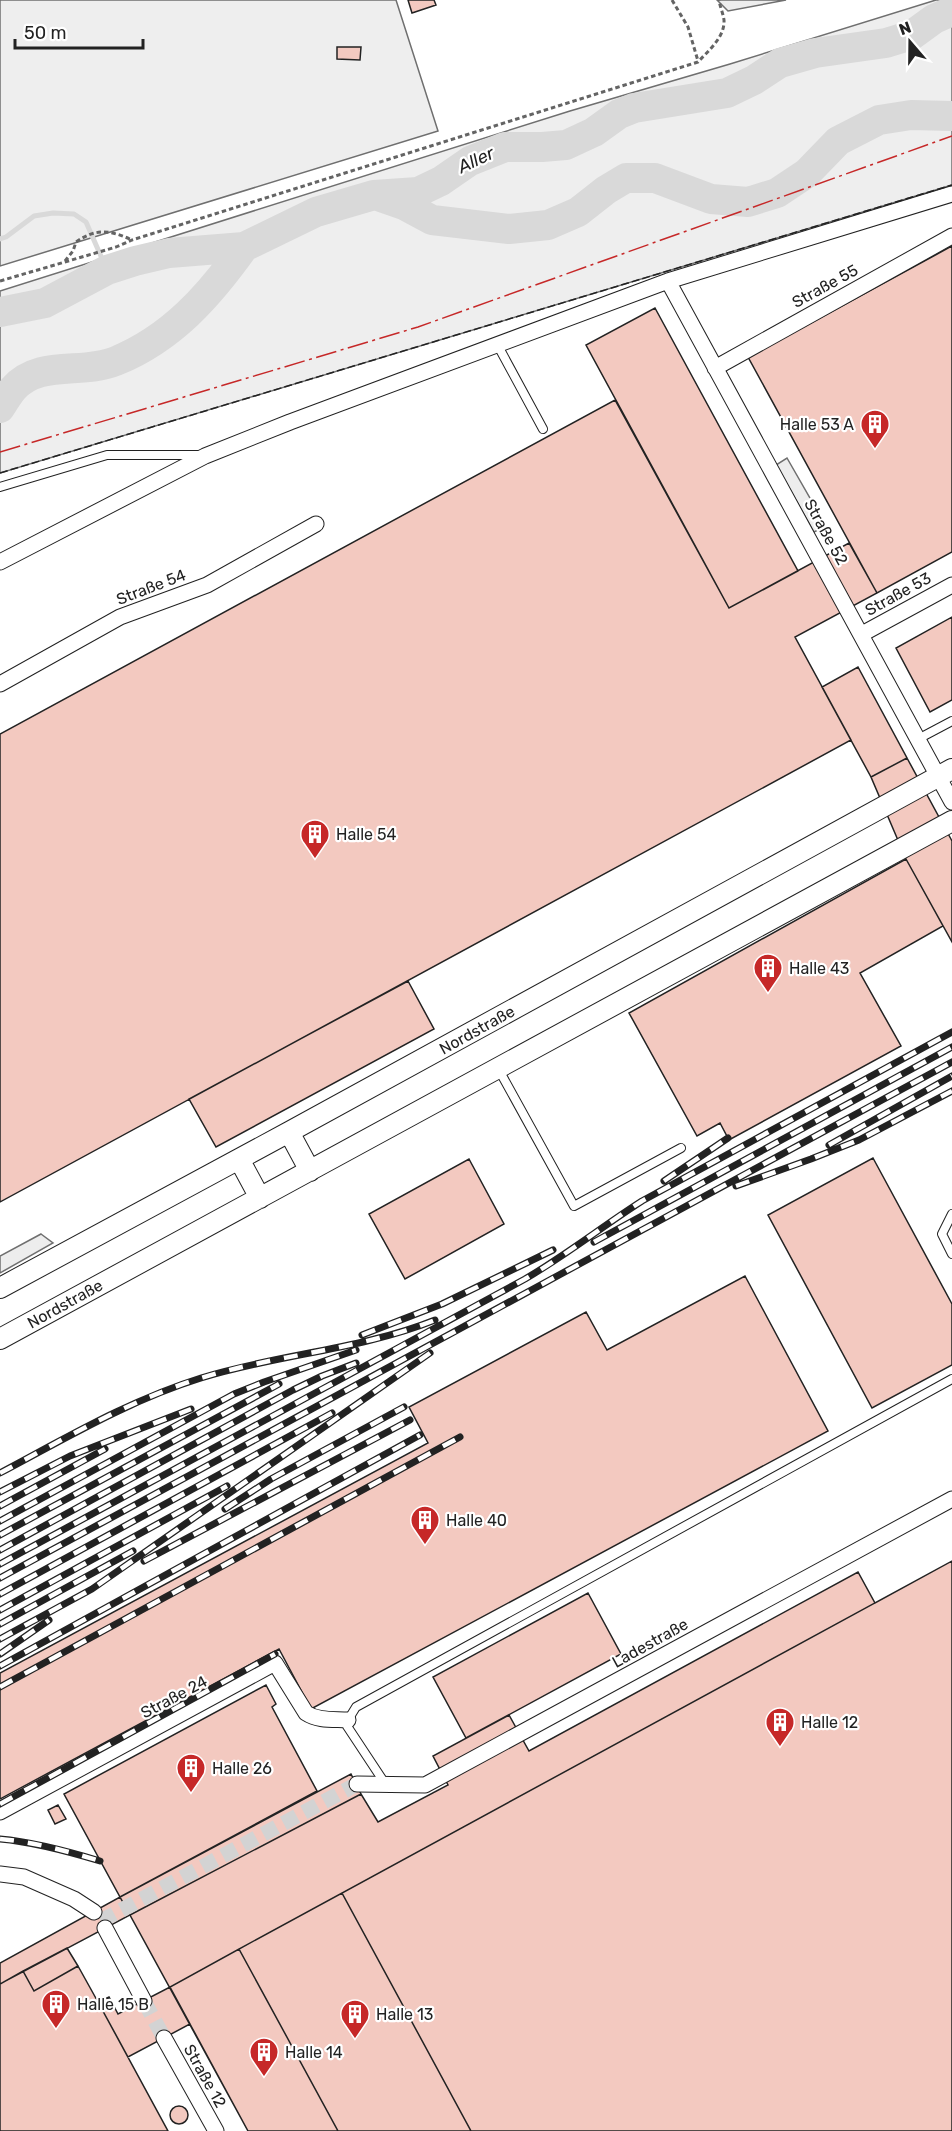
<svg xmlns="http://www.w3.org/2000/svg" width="952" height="2131" font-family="Rubik,sans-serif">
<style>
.green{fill:#eee;stroke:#6f6f6f;stroke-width:1.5}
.parking{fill:#ededed;stroke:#6f6f6f;stroke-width:1.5}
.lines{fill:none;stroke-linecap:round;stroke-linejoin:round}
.stream{stroke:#d9d9d9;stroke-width:5}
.river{stroke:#d9d9d9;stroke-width:30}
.building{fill:#f3c9c0;stroke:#222;stroke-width:1.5}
.minor-tunnel{stroke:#d3d3d3;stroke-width:15;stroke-dasharray:15 8;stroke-linecap:butt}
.service-casing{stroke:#222;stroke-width:10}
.minor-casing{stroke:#222;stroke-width:17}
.tertiary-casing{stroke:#222;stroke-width:22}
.path{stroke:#646464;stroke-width:3;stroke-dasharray:4.5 3;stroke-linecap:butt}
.service{stroke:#fff;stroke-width:8}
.minor{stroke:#fff;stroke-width:15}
.tertiary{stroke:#fff;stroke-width:20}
.rail-casing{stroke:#222;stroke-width:7}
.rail{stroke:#fff;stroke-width:4.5;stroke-dasharray:14;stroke-linecap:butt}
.fence{stroke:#222;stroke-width:1.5;stroke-dasharray:8 3;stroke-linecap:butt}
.power{stroke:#c62828;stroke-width:1.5;stroke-dasharray:21 4.5 3 4.5;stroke-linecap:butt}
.labels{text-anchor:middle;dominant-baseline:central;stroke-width:4.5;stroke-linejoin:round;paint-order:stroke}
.street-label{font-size:16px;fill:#222;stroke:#fff}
.poi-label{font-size:16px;fill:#222;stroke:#fff;text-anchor:start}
.water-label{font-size:18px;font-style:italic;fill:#222;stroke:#fff}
</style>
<rect width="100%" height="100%" fill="#fff"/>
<path class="green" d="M0,0H396L438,131L0,266Z
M936,0H952V185L0,473V291L570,111L730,64Z"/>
<path class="parking" d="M717,0H786L728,11Z
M787,458L826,526L814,532L776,465Z
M41,1234L53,1243L0,1273V1256Z"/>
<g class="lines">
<path class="stream" d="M0,239L6,237L34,216L53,213L74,214L86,222L107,270"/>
<path class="river" d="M381,197L404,205L432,220L509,229L548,225L578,212L606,190L626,178H655L711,199L748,202L777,193L807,173L838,141L879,120L911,115L952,116
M0,312L45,303L107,270L135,261L169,253L244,247L316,212L374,195L418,192L441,181L470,161L505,147H542L566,145L594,132L619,114L634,108L727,93L754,80L780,63L815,53L886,43L912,35L934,19L952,11
M0,408C4,402 8,395 13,389C39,359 82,375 116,361C172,338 209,296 244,247"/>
</g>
<path class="building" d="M408,0H434L436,5L412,13Z
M337,47H361L360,60L337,59Z
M952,246V552L877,593L748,357Z
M655,308L798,571L729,608L586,345Z
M615,400L729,608L849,543L877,593L795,637L851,740L0,1202V734Z
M952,617V700L930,712L896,648Z
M858,667L907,758L871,777L822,687Z
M907,758L952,841V942L906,859L871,777Z
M906,859L943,926L860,973L901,1046L729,1140L720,1123L697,1136L629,1013Z
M408,981L434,1029L216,1147L189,1099Z
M873,1158L952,1304V1365L872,1408L768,1215Z
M469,1159L504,1224L405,1279L369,1214Z
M745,1276L828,1431L311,1709L279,1649L0,1799V1673L428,1443L409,1407L586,1312L607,1350Z
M952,1561V2131H248L130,1915L361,1794L378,1822L448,1785L433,1756L509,1715L529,1751L858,1572L875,1603Z
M952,1561V2131H471L342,1893Z
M588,1593L621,1654L466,1738L433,1677Z
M266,1685L276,1704L272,1707L317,1791L120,1897L64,1794Z
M351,1774L361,1794L130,1915L120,1897Z
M58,1805L66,1819L55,1824L48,1810Z
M342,1893L471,2131H338L239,1949Z
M120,1897L130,1915L0,1984V1963Z
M67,1948L78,1966L34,1991L23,1971Z
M239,1949L338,2131H248L190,2024L170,1987Z
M78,1966L98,2002L168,2131H0V1984L23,1971L34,1991Z
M170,1987L190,2024L128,2057L98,2002L109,1997L118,2014Z
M170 2115a9 9 0 1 1 18 0a9 9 0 1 1-18 0Z"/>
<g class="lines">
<path class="minor-tunnel" d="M101,1921L357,1784
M144,2001L164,2038"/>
<g class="service-casing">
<path id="service" d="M497,344L543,429
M0,487L107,455H198
M918,739L952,721
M499,1070L574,1206L681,1148
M952,1214L942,1234L952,1254
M386,1785L347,1726L348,1720L356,1707L952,1379"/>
</g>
<g class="minor-casing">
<path id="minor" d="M668,281L952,802
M715,368L952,236
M0,562L205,456L290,422L668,281L952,194
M862,634L952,585
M0,684L120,617L207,585L316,524
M357,1784L425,1785L952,1499
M0,1812L275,1663L306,1713C318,1721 334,1719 348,1720
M0,1874L24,1877L74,1899L94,1912
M105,1928L144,2001
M164,2038L216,2131"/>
</g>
<g class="tertiary-casing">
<path id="tertiary" d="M289,1132L310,1171
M239,1159L260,1198
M0,1288L289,1132L952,769
M0,1339L952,821"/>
</g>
<path class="path" d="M672,0L688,27L698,61
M65,261L73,251L76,242C96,228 110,230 132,240
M0,281L116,247L132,240L698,62C709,50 725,37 724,20C723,13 720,7 719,0"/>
<use href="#service" class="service"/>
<use href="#minor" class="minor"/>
<use href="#tertiary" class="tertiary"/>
<g class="rail-casing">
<path id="rail" d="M829,1145L952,1076
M664,1181L728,1138
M736,1186L811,1159L859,1140L952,1091
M594,1242L952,1047
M362,1335L442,1304L553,1250
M0,1473C66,1438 130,1400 201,1378C278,1354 360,1350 435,1320
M0,1492L70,1456L191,1409
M0,1506L105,1449
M225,1509L271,1479L404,1407
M0,1521L234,1394L264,1382L356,1350
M0,1535L279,1384
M0,1550L293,1390L322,1376L356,1363
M144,1561L410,1420
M0,1564L525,1279C566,1255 603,1226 642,1201L952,1032
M0,1578L952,1062
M0,1594L332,1413
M0,1610L227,1486
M0,1624L133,1551
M0,1639L92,1589L430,1353
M0,1654L49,1620
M0,1666L420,1435
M0,1687L460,1437
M0,1804L275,1654
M0,1839C34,1842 67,1851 100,1861"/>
</g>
<use href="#rail" class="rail"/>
<path class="fence" d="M0,473L952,185"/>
<path class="power" d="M0,452L418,327L952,136"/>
</g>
<defs>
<g id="building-pin" transform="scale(1.5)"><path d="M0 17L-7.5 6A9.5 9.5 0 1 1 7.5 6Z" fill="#c62828" stroke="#fff"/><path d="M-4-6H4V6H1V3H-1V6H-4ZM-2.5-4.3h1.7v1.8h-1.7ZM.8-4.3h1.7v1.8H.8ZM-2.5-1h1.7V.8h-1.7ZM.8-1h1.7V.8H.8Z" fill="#fff"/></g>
</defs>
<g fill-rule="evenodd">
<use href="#building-pin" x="875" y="424"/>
<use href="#building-pin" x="315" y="834"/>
<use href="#building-pin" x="768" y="968"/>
<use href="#building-pin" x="425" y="1520"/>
<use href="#building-pin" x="780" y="1722"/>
<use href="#building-pin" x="191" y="1768"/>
<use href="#building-pin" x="56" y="2004"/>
<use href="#building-pin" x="355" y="2014"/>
<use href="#building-pin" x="264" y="2052"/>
</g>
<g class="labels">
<g class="street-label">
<text transform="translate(825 286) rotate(-29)">Straße 55</text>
<text transform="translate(826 532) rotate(61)">Straße 52</text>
<text transform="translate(151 587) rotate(-21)">Straße 54</text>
<text transform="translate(898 594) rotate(-29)">Straße 53</text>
<text transform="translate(477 1030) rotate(-29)">Nordstraße</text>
<text transform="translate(65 1304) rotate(-29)">Nordstraße</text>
<text transform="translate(650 1643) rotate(-29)">Ladestraße</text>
<text transform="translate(174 1697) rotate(-28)">Straße 24</text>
<text transform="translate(205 2076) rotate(61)">Straße 12</text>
</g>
<g class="poi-label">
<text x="854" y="424" text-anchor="end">Halle 53 A</text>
<text x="336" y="834">Halle 54</text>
<text x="789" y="968">Halle 43</text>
<text x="446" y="1520">Halle 40</text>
<text x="801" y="1722">Halle 12</text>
<text x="212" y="1768">Halle 26</text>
<text x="77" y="2004">Halle 15 B</text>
<text x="376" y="2014">Halle 13</text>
<text x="285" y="2052">Halle 14</text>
</g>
<g class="water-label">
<text transform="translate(476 160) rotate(-25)">Aller</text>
</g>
</g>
<g transform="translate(910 42) rotate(340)" stroke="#ffffff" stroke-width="4.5" paint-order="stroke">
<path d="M0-4.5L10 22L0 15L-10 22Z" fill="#222222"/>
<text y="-9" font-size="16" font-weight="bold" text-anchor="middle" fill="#222222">N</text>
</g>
<path d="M15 39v9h128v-9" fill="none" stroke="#222222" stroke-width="3"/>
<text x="24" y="39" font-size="18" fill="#222222" stroke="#ffffff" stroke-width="4.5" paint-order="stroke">50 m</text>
</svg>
